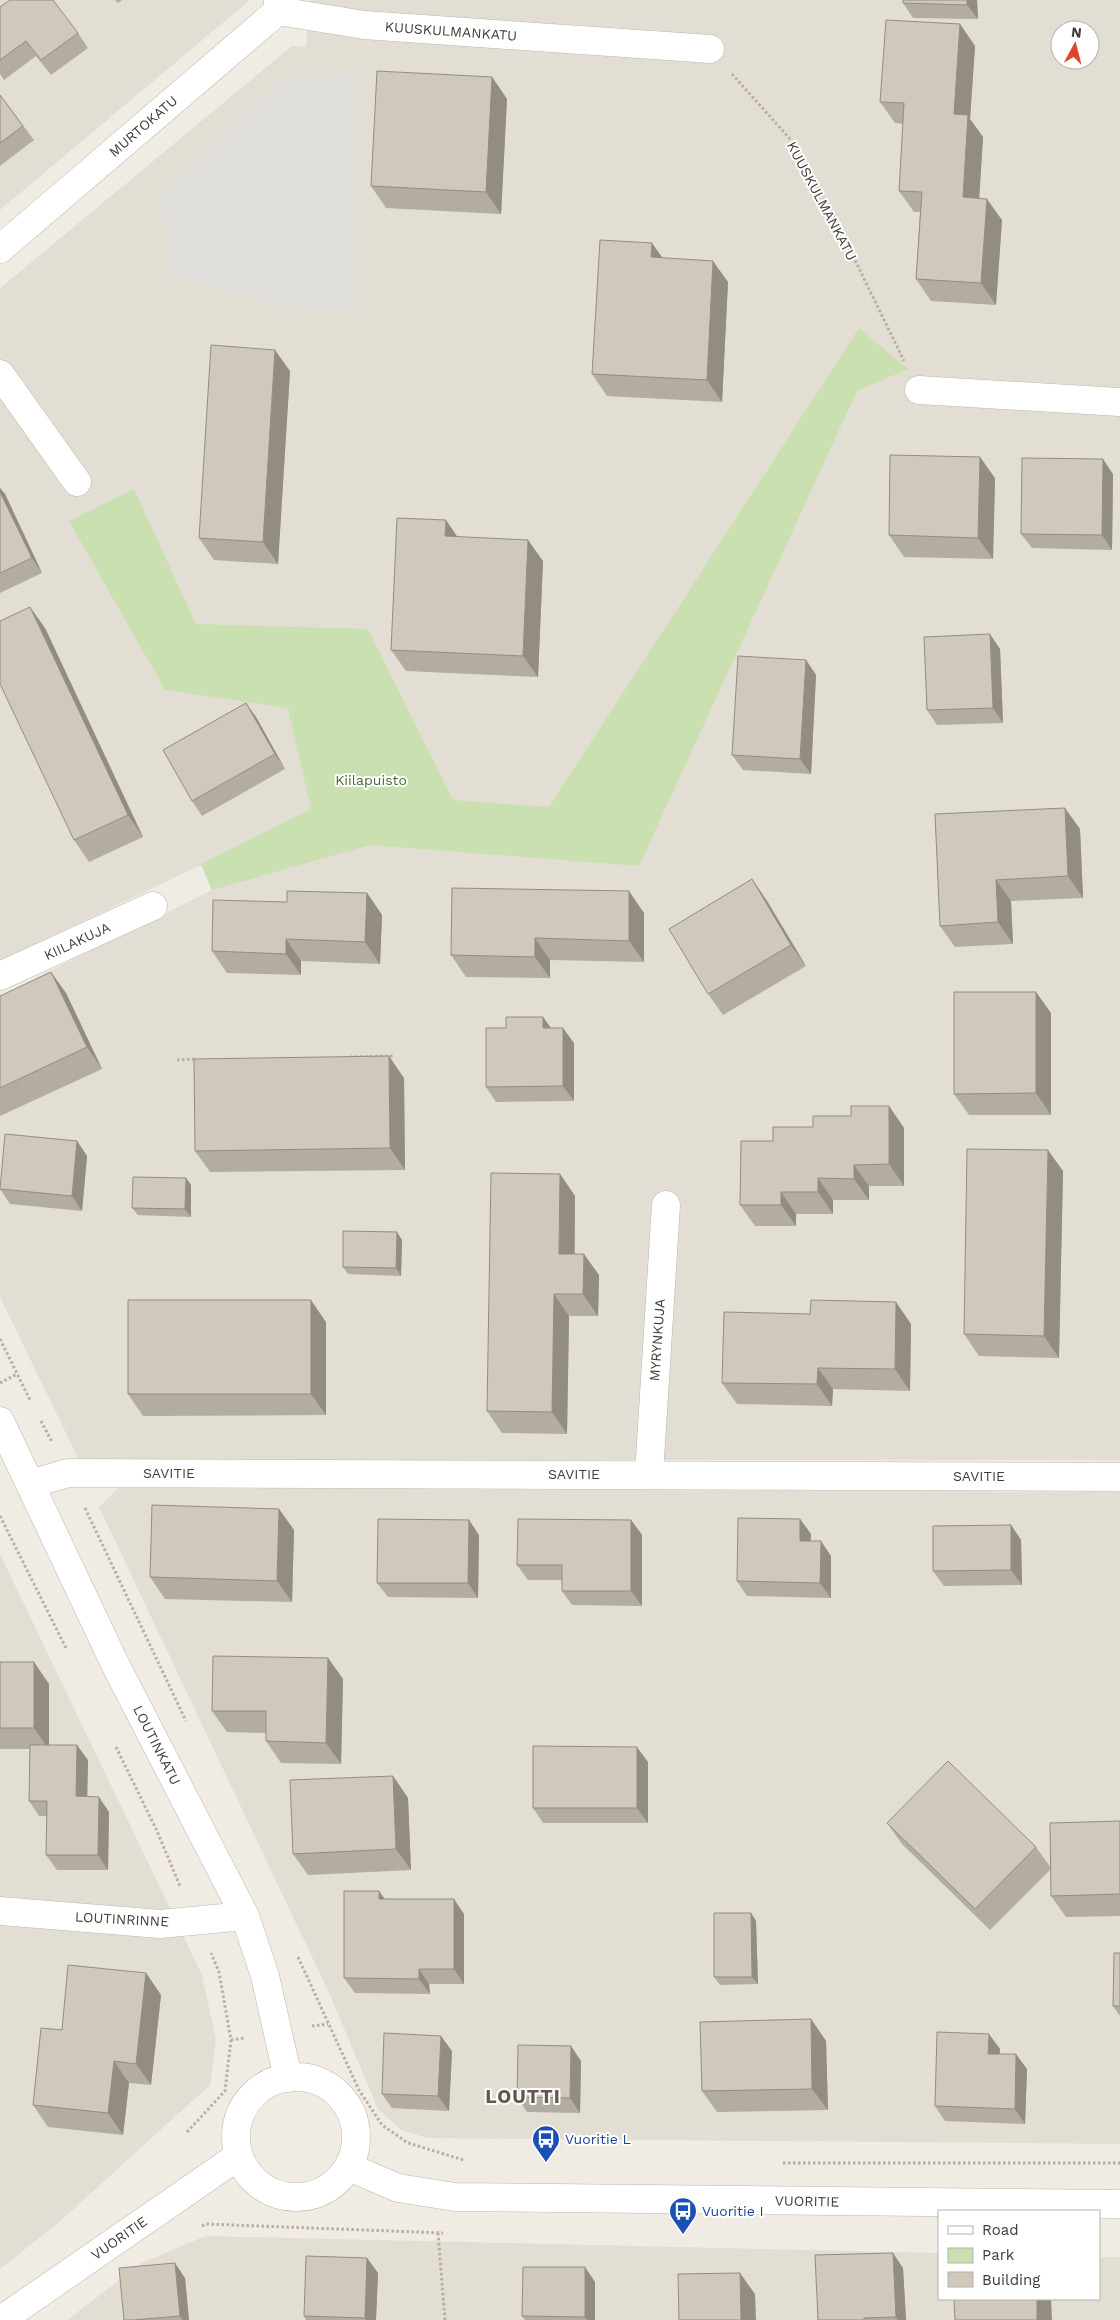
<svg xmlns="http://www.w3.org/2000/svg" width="1120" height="2320" font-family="'Work Sans',sans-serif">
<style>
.residential{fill:#e3ded3;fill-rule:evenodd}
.green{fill:#cbe0b1}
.parking{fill:#e1dfdc}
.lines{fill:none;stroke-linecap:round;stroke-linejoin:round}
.minor-casing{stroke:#bdb6ab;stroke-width:29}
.path{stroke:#baaf9b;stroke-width:3;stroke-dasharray:2.5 2.5;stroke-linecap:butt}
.minor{stroke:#fff;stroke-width:28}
.wall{fill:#b3aca1}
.shaded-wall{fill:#928c83}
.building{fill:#d0c8bb;stroke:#928c83}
.labels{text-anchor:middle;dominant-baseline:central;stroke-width:4;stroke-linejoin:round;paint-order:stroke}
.street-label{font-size:14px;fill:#413c35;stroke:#fff}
.park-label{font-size:14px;fill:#476b30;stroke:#fff}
.transit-label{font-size:14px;fill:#164399;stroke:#fff;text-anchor:start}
.district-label{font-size:19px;font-weight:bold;letter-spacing:1px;fill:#635a4d;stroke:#fff}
</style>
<rect width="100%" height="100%" fill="#f0ece4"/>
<path class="residential" d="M0,0H250L0,210Z
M310,0H1120V1460H79L0,1297V996L212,890L201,865L0,961V288L292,46L306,47ZM1060,30H1090V60H1060Z
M118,1488L1120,1492V2144L427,2138L401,2130L378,2109L330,1995L99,1507Z
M0,1554L202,1975L216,2040L210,2085L57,2224L0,2269Z
M205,2236L939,2253V2299H1099V2257H1120V2320H67L142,2263Z"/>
<path class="green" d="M859,328L908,369L857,391L639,866L370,845L212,890L201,864L311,809L288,708L165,690L69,521L134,489L196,624L368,629L453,800L549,807Z"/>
<path class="parking" d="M353,74L355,315L263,302L173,273L159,198L285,80Z"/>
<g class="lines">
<g class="minor-casing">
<path id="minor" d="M278,11L364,25L710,49
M0,249L278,11V0
M0,374L77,482
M919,390L1120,402
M0,976L153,906
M0,1421L116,1666L245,1916L265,1976L288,2078
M649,1474L666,1205
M30,1484L68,1473L1120,1477
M0,1911L160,1924L245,1916
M236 2137a60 60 0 1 1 120 0a60 60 0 1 1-120 0Z
M349,2167L398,2188L455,2197L1120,2204
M1,2320L237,2157"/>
</g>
<path class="path" d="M732,74L791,140L834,217L904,361
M350,1057L395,1056
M177,1060L197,1059
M0,1339L31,1402
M0,1383L17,1374
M41,1421L52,1442
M85,1508L186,1721
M0,1516L67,1650
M116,1747L157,1831L180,1886
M298,1957L359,2090L382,2125L408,2143L464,2160
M312,2026L328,2024
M231,2040L244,2038
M187,2132L225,2091L231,2040L219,1972L211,1953
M783,2163H1120
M202,2226L206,2224L443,2233
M438,2233L445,2320"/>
<use href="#minor" class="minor"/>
</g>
<path class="wall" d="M115,0H122L118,3Z
M903,0H977L978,19L913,18L903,3Z
M0,7L78,33L88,48L51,75L36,56L4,80L0,74Z
M960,24L975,46L970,119L983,137L979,198L1002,220L996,305L931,301L916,279L920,212H914L899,191L903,124L895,123L880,102Z
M492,77L507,99L501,214L386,208L371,186Z
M0,95L34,140L0,166Z
M663,258L728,282L722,402L607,396L592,374Z
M290,371L278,564L214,560L199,538Z
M1113,474L1112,550L1032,548L1021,534Z
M995,478L993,559L904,557L889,535Z
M0,488L5,494L42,573L0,593Z
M457,537L543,561L538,677L406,671L391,650Z
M45,628L143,837L89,862L74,840Z
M1000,649L1003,723L937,725L927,710Z
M806,660L816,675L811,774L743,770L732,755Z
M256,717L285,769L202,816L192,801Z
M935,814L1080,829L1083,898L1011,901L1013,944L955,947L940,926Z
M752,879L767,901L806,966L723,1015L708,994Z
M367,893L382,915L380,964L301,961V975L227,973L212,951L287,902Z
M644,913V962L550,960V978L466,977L451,955Z
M66,993L102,1069L0,1116V996Z
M1051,1013V1115H969L954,1094Z
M543,1017L550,1028L574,1043V1101L496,1102L486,1087L506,1028Z
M404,1078L405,1170L210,1172L195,1151Z
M889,1106L904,1128V1186H869V1200H833V1214H796V1226H755L740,1205L813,1127Z
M77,1141L87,1156L82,1211L10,1204L0,1189Z
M1063,1171L1059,1358L979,1356L964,1334Z
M560,1174L575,1196V1254L599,1275L598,1316H569L567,1434L502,1433L487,1411Z
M186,1178L191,1185V1217L138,1215L132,1208Z
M402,1240L401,1276L348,1274L343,1267Z
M326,1322V1415L143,1416L128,1394Z
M911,1324L910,1391L833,1389L832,1406L737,1404L722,1383Z
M279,1509L294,1530L292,1602L165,1599L150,1577Z
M800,1519L811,1534L810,1541L831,1556V1598L747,1596L737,1581Z
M631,1520L642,1535V1606L572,1605L562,1591V1580H528L517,1565Z
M1011,1525L1021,1540L1022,1585L944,1586L933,1571Z
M479,1535L478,1598L388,1597L377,1583Z
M328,1658L343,1679L341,1764L281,1763L266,1741V1733L227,1732L212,1711Z
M0,1662L49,1684V1745L88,1760L87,1797L109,1812L108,1870H57L46,1855L47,1816H39L29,1801L30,1749H0Z
M648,1762V1823H543L533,1808Z
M393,1776L408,1798L411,1870L308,1875L293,1854Z
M1120,1821V1916L1066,1917L1051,1896V1869L990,1930L902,1844L887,1823L1036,1847L1051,1868Z
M379,1891L385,1899L464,1914V1984H429L430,1994L355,1993L344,1978Z
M751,1913L756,1921L758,1984L720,1985L714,1977Z
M1120,1953V2016L1113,2006Z
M146,1973L161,1995L151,2085L129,2083L123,2135L48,2127L33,2105L62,2030Z
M811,2019L826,2041L828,2110L717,2112L702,2091Z
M1000,2049L999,2054L1027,2069L1025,2124L945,2121L935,2106Z
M452,2051L449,2111L392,2108L382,2094Z
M581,2061L580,2113L527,2112L517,2097Z
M367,2258L378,2273L376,2320H306L304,2316Z
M585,2267L595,2282V2320H525L522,2316Z
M903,2268L906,2320H818Z
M185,2278L189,2320H124Z"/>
<path class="shaded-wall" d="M967,0H977L978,19L967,5Z
M960,24L975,46L970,119L983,137L978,218L963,197L954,114Z
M492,77L507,99L501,214L486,192Z
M987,199L1002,220L996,305L981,283Z
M652,243L667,264L651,257Z
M713,261L728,282L722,402L707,380Z
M275,350L290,371L278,564L263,542Z
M980,457L995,478L993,559L978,538Z
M1103,459L1113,474L1112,550L1102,535Z
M0,488L5,494L42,573L32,558L0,492Z
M446,520L461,542L445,536Z
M528,540L543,561L538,677L523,656Z
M30,607L45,628L143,837L128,815Z
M990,634L1000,649L1003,723L993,708Z
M806,660L816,675L811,774L800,759Z
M246,703L256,717L285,769L275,754Z
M1065,808L1080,829L1083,898L1068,876Z
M752,879L767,901L806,966L791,945Z
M996,880L1011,901L1013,944L998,922Z
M629,891L644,913V962L629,941Z
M367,893L382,915L380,964L365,942Z
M535,938L550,960V978L535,957Z
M286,939L301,961V975L286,954Z
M51,972L66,993L102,1069L87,1047Z
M1036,992L1051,1013V1115L1036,1093Z
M543,1017L554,1032L543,1028Z
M563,1028L574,1043V1101L563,1086Z
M389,1056L404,1078L405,1170L390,1148Z
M889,1106L904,1128V1186L889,1164Z
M77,1141L87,1156L82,1211L72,1196Z
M1048,1150L1063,1171L1059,1358L1044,1336Z
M854,1165L869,1186V1200L854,1179Z
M560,1174L575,1196L574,1275L559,1254Z
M186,1178L191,1185V1217L185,1209Z
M818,1178L833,1200V1214L818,1192Z
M781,1192L796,1214V1226L781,1205Z
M397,1232L402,1240L401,1276L396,1268Z
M584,1254L599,1275L598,1316L583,1294Z
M554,1294L569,1316L567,1434L552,1412Z
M311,1300L326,1322V1415L311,1394Z
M896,1302L911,1324L910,1391L895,1369Z
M818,1368L833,1389L832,1406L817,1384Z
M279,1509L294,1530L292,1602L277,1581Z
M800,1519L811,1534L810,1556L800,1541Z
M469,1520L479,1535L478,1598L468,1583Z
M631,1520L642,1535V1606L631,1591Z
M1011,1525L1021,1540L1022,1585L1011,1570Z
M821,1541L831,1556V1598L820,1583Z
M328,1658L343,1679L341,1764L326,1743Z
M34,1662L49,1684V1750L34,1728Z
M77,1745L88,1760L87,1811L76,1796Z
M637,1747L648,1762V1823L637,1808Z
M393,1776L408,1798L411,1870L396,1849Z
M99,1797L109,1812L108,1870L98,1855Z
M379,1891L389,1906L379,1899Z
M454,1899L464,1914V1984L454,1969Z
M751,1913L756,1921L758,1984L752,1977Z
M419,1969L429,1984L430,1994L419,1979Z
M146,1973L161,1995L151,2085L136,2064Z
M811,2019L826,2041L828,2110L812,2089Z
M989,2034L1000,2049L999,2068L988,2054Z
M441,2036L452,2051L449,2111L438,2096Z
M571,2046L581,2061L580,2113L570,2098Z
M1016,2054L1027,2069L1025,2124L1015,2109Z
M114,2061L129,2083L123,2135L108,2113Z
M893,2253L903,2268L906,2320H898L896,2317Z
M367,2258L378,2273L376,2320H366L365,2318Z
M175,2263L185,2278L189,2320H183L180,2316Z
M585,2267L595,2282V2320H587L585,2317Z
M740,2273L755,2294L756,2320H741Z
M1037,2299H1051L1052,2320H1037Z"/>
<path class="building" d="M10,0H53L78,33L41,60L26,41L0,60V7Z
M903,0H967V5L903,3Z
M886,20L960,24L954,114L968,115L963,197L987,199L981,283L916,279L922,192L899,191L904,103L880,102Z
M377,71L492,77L486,192L371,186Z
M0,95L23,126L0,143Z
M600,240L652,243L651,257L713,261L707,380L592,374Z
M211,345L275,350L263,542L199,538Z
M890,455L980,457L978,538L889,535Z
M1022,458L1103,459L1102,535L1021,534Z
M0,492L32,558L0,573Z
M397,518L446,520L445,536L528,540L523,656L391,650Z
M30,607L128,815L74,840L0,684V621Z
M990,634L993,708L927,710L924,637Z
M738,656L806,660L800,759L732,755Z
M246,703L275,754L192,801L163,750Z
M1065,808L1068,876L996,880L998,922L940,926L935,814Z
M752,879L791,945L708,994L669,929Z
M452,888L629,891V941L535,938V957L451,955Z
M287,891L367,893L365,942L286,939V954L212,951L213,900L287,902Z
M51,972L87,1047L0,1088V996Z
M954,992H1036V1093L954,1094Z
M506,1017H543V1028H563V1086L486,1087V1028H506Z
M389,1056L390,1148L195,1151L194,1059Z
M851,1106H889V1164L854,1165V1179L818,1178V1192H781V1205H740L741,1141H773V1127H813V1116H851Z
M5,1134L77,1141L72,1196L0,1189Z
M967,1149L1048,1150L1044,1336L964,1334Z
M491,1173L560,1174L559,1254H584L583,1294H554L552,1412L487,1411Z
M133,1177L186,1178L185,1209L132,1208Z
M343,1231L397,1232L396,1268L343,1267Z
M128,1300H311V1394H128Z
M811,1300L896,1302L895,1369L818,1368L817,1384L722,1383L724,1312L810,1314Z
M152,1505L279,1509L277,1581L150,1577Z
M738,1518L800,1519V1541H821L820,1583L737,1581Z
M378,1519L469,1520L468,1583H377Z
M518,1519L631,1520V1591H562V1565H517Z
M1011,1525V1570L933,1571V1526Z
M213,1656L328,1658L326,1743L266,1741V1711H212Z
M0,1662H34V1728H0Z
M30,1745H77L76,1796L99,1797L98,1855H46L47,1801H29Z
M533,1746L637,1747V1808H533Z
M948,1761L1036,1847L975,1909L887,1823Z
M393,1776L396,1849L293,1854L290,1780Z
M1120,1821V1894L1051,1896L1050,1823Z
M344,1891H379V1899H454V1969H419V1979L344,1978Z
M714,1913H751L752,1977H714Z
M1114,1953H1120V2006H1113Z
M68,1965L146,1973L136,2064L114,2061L108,2113L33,2105L41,2028L62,2030Z
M811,2019L812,2089L702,2091L700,2022Z
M937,2032L989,2034L988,2054H1016L1015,2109L935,2106Z
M384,2033L441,2036L438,2096L382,2094Z
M518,2045L571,2046L570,2098L517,2097Z
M893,2253L896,2317L864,2318V2320H818L815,2255Z
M306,2256L367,2258L365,2318L304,2316Z
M175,2263L180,2316L133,2320H124L119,2268Z
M523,2267H585V2317L522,2316Z
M740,2273L741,2320H679L678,2274Z
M954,2299H1037V2320H955Z"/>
<defs>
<g id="bus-pin" transform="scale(1.4375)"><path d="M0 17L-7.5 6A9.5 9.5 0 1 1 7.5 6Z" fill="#1a4fb4" stroke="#fff"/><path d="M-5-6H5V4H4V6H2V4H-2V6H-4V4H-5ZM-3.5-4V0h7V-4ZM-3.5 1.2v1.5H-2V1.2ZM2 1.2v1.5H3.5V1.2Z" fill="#fff"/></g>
</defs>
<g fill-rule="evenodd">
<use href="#bus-pin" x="546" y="2139"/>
<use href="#bus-pin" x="683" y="2211"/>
</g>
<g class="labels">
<g class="street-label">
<text transform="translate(451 31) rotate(4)">KUUSKULMANKATU</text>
<text transform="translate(143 126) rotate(-41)">MURTOKATU</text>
<text transform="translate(822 201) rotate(62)">KUUSKULMANKATU</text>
<text transform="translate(77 941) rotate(-25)">KIILAKUJA</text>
<text transform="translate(657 1340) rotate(-86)">MYRYNKUJA</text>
<text x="169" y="1473">SAVITIE</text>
<text x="574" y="1474">SAVITIE</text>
<text x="979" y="1476">SAVITIE</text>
<text transform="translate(157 1745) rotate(63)">LOUTINKATU</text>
<text transform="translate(122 1919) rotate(3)">LOUTINRINNE</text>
<text transform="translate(807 2201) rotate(1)">VUORITIE</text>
<text transform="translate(119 2238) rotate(-35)">VUORITIE</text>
</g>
<g class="park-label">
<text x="371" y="780">Kiilapuisto</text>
</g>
<g class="transit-label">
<text x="565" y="2139">Vuoritie L</text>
<text x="702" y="2211">Vuoritie I</text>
</g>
<g class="district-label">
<text x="523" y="2096">LOUTTI</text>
</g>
</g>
<rect x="938" y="2210" width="162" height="90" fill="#ffffff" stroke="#b3b1ae"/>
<rect x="948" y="2226" width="25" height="8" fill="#ffffff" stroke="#b3b1ae"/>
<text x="982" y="2235" font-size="15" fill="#413c35">Road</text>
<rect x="948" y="2248" width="25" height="15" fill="#cbe0b1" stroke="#b3b1ae"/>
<text x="982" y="2260" font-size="15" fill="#413c35">Park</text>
<rect x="948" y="2272" width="25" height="15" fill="#d0c8bb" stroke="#b3b1ae"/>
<text x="982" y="2285" font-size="15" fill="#413c35">Building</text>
<g transform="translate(1075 45) rotate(7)"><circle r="24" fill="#ffffff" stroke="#b3b1ae"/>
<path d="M0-4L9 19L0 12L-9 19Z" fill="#e0452b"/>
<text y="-8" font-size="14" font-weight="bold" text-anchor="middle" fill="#413c35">N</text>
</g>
</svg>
